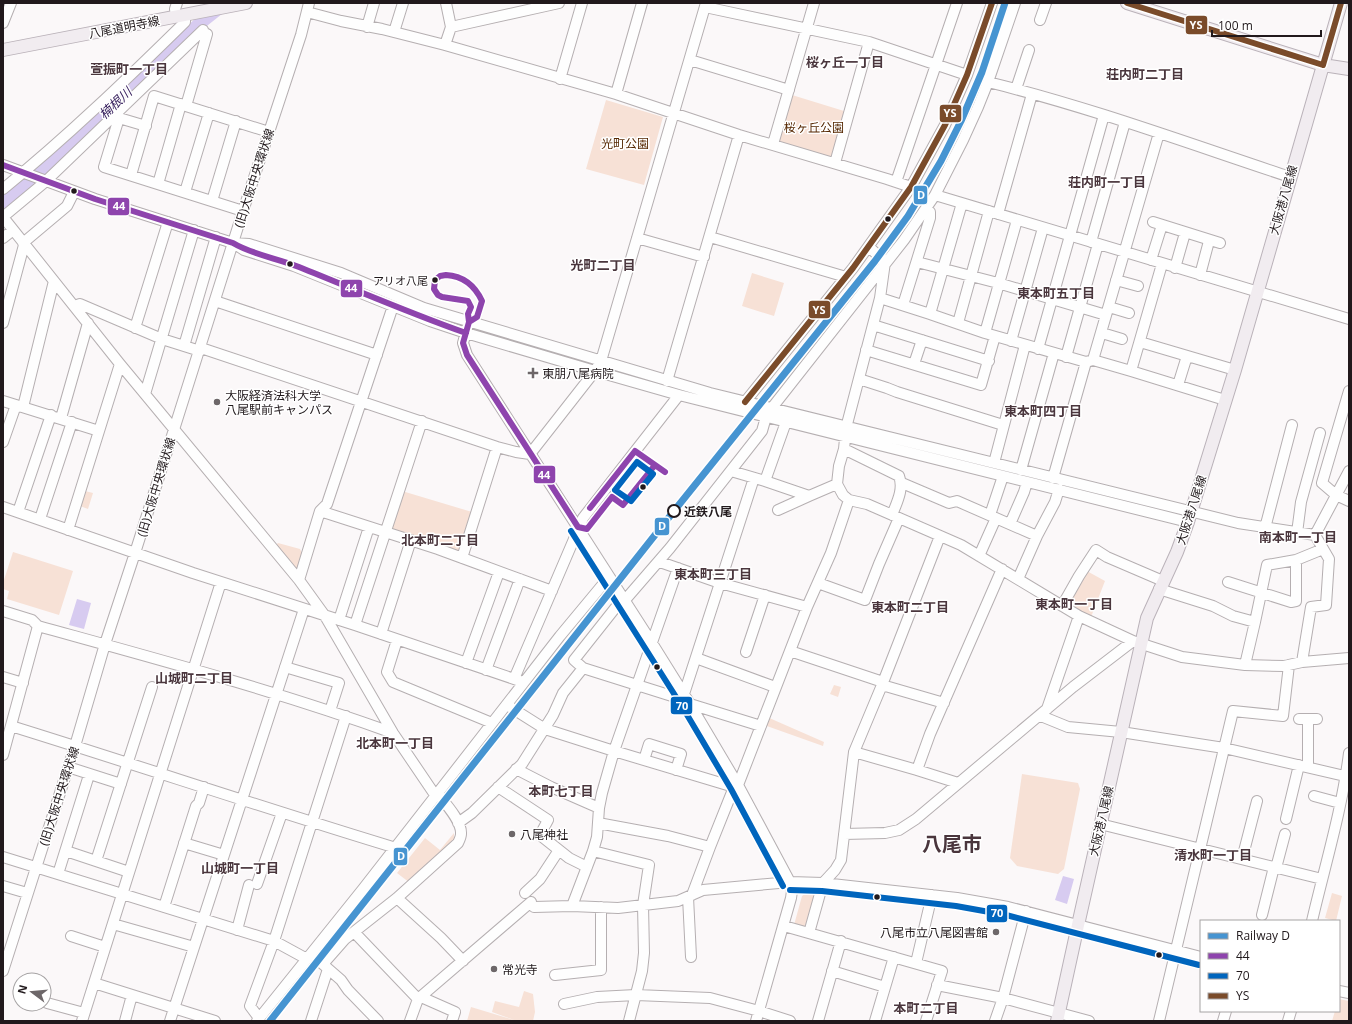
<svg xmlns="http://www.w3.org/2000/svg" width="1352" height="1024" font-family="'Open Sans','Noto Sans JP',sans-serif">
<style>
.green{fill:#f7e1d6}
.water{fill:#d7cbf0}
.lines{fill:none;stroke-linecap:round;stroke-linejoin:round}
.river{stroke:#d7cbf0;stroke-width:13}
.minor-casing{stroke:#b5afb1;stroke-width:12}
.major-casing{stroke:#bab2b9;stroke-width:14}
.minor{stroke:#fefefe;stroke-width:10}
.major{stroke:#f1ecf0;stroke-width:12}
.bus-1-casing{stroke:#fff;stroke-width:9}
.bus-2-casing{stroke:#fff;stroke-width:9}
.bus-3-casing{stroke:#fff;stroke-width:9}
.bus-1{stroke:#8e44ad;stroke-width:6}
.bus-2{stroke:#0065bd;stroke-width:6}
.bus-3{stroke:#7a4b2a;stroke-width:6}
.rail-1-casing{stroke:#fff;stroke-width:10}
.rail-1{stroke:#4694d1;stroke-width:7}
.bus-dot{fill:#21191c;stroke:#fff;stroke-width:1.5}
.poi-dot{fill:#6d6769;stroke:#fff;stroke-width:1.5}
.stop-dot{fill:#fff;stroke:#21191c;stroke-width:2}
.labels{text-anchor:middle;dominant-baseline:central;stroke-width:3;stroke-linejoin:round;paint-order:stroke}
.bus-label{font-size:11px;fill:#21191c;stroke:#fff;text-anchor:end}
.street-label{font-size:12px;fill:#21191c;stroke:#fff}
.park-label{font-size:12px;fill:#552701;stroke:#fff}
.poi-label{font-size:12px;fill:#21191c;stroke:#fff;text-anchor:start}
.stop-label{font-size:12px;font-weight:bold;fill:#21191c;stroke:#fff;text-anchor:start}
.neighbourhood-label{font-size:13px;font-weight:bold;fill:#4a363d;stroke:#fff}
.water-label{font-size:13px;font-style:italic;fill:#3a2360;stroke:#fff}
.town-label{font-size:20px;font-weight:bold;fill:#4a363d;stroke:#fff}
.line-badge{stroke:#fff;stroke-width:1.5}
.badge-label{font-size:11px;text-anchor:middle;font-weight:bold;fill:#fff}
</style>
<rect width="100%" height="100%" fill="#fbf8f9"/>
<path class="green" d="M792,95L844,111L831,157L778,141Z
M606,100L663,117L644,185L586,169Z
M752,273L784,283L774,316L742,306Z
M85,491L93,493L88,509L80,506Z
M402,491L472,512L459,552L390,530Z
M278,543L300,549L303,555L300,568L297,569L276,545Z
M13,552L73,571L59,615L7,599L9,591L3,589V583Z
M1085,570L1105,581L1091,617L1067,604Z
M834,685L841,687L838,697L830,694Z
M767,717L824,742L823,746L764,725Z
M1022,774L1078,783L1080,789L1064,869L1058,874L1017,866L1010,858Z
M454,833V839L456,840L410,883L397,873L425,838L440,850Z
M809,891H817L807,926L804,928L794,925L802,896Z
M1332,893L1342,896L1336,921L1325,918Z
M524,991L533,994L535,1012L533,1021H467L471,1007L514,1020L492,1012L495,1001L519,1007Z
M1339,999L1349,1001V1021H1332L1335,1011H1339Z"/>
<path class="water" d="M77,599L91,603L84,629L69,625Z
M1063,876L1074,879L1067,904L1055,900Z"/>
<g class="lines">
<path class="river" d="M3,204L50,164L199,24L223,5"/>
<g class="minor-casing">
<path id="minor" d="M446,3L451,27
M705,7L869,42L967,75
M307,12L341,21L382,29L445,45L616,94L739,135L887,179L911,187
M176,17L175,9L177,3
M1040,20L1046,3
M3,23L11,3
M367,27L374,3
M394,32L403,3
M445,45L451,27L559,3
M690,60L789,90
M560,79L582,3
M988,82C1090,107 1190,144 1290,177
M1016,89L1029,50
M616,94L642,3
M186,106L207,34
M146,126L119,118L104,167L243,211
M773,144L814,3
M835,163L869,42
M3,165L95,199L233,243L249,244L341,273L424,308L710,393L1238,523L1315,535L1329,559L1326,605L1311,607L1302,662
M131,175L154,96L269,132
M896,182L957,3
M158,184L181,104
M3,189C67,137 126,80 185,22V15
M185,192L209,113
M935,195L1349,319
M212,201L236,121
M998,214L1032,94
M3,217L120,364L299,580L325,616L393,733L435,795
M3,217L45,182L203,30
M1153,222L1220,243
M710,237L846,277
M3,238L13,230
M637,238L704,257
M1091,242L1125,122
M23,243L67,206L74,192
M235,244L244,250L294,266L430,321L466,333L595,371L679,395L1188,522
M869,247L885,262L880,298L846,428L844,449L839,466L837,484L843,495L849,500L867,504L961,545L1079,616L1133,641L1182,657L1245,665L1284,666L1302,662L1349,658
M1151,260L1162,225
M917,262L998,283L1106,315
M1175,268L1185,233
M1200,275L1209,241
M1116,280L1138,286
M880,298L930,314L985,333L1086,362L1093,360L1131,371L1225,400
M215,301L377,355
M903,305L930,218V212L926,208
M74,306L80,304L162,339L200,351
M1109,307L1129,313
M930,314L962,203
M3,323L24,245
M958,323L989,211
M873,325L989,361
M135,328L168,222
M467,328L463,343L467,355L652,643L690,704L738,785L790,882L792,891L791,898L756,1021
M985,333L1017,220
M1102,333L1122,339
M1011,341L1043,228
M1140,342L1235,370
M184,346L216,237
M201,348L497,447L516,452L530,454L595,371L601,361L706,3
M1038,349L1104,115
M866,350L981,385L995,336
M1066,357L1098,244
M1093,360L1159,133
M914,364L922,340
M1131,371L1162,264
M859,379L887,388L897,392L1003,425
M667,381L739,135
M1178,385L1187,356
M1349,391L1322,483L1336,495L1349,501
M145,394L194,230
M3,401L99,431
M741,404L745,402L853,268L911,187L945,125L967,75L992,3
M23,407L54,281
M771,409L904,240L935,195L963,140L978,107L988,82L1015,3
M61,418L88,323
M3,442L16,405
M844,449L899,476C904,489 897,502 892,515
M994,463L1025,345
M1021,470L1054,353
M731,471L765,481L786,422
M754,478L684,694L675,697L583,668L574,660L616,607L625,600L670,548L762,431L766,417
M1053,478L1086,362
M765,481L809,496L837,484
M902,483L949,503L957,501L1037,536
M3,507L193,573L355,625L523,682
M778,510L809,496
M320,511L438,549L552,591
M18,512L51,415
M990,515L1003,476
M40,519L72,422
M1010,524L1024,492L1027,482
M1265,528L1292,425
M68,530L120,364
M1297,533L1301,502L1320,433
M1315,535L1349,471
M979,556L996,518
M462,558L497,447
M660,562L720,583L807,607
M1018,579L1037,536L1055,502L1059,489
M299,580L320,511L327,504L393,306
M1228,582L1291,602L1296,601V560
M818,583L865,600L879,564L899,518
M1159,589L1213,606L1233,616L1255,622L1267,565L1296,560L1323,549
M1062,606L1079,576L1096,550L1107,557L1163,581
M3,611L32,620L38,626C157,659 277,691 393,733
M339,620L369,527
M355,625L422,421
M381,634L411,540
M397,640L387,672L393,682L492,723
M790,651L883,682
M746,652L765,595
M696,658L775,687
M466,663L499,572
M1245,665L1255,622
M285,667L339,683L330,711
M486,670L520,579
M3,677L23,683
M514,679L583,518L679,395
M882,685L944,703
M690,704L761,726
M507,705L545,729L614,751L734,787
M1047,709L1079,616
M1041,716L1068,727L1121,732L1224,748L1349,777
M1299,719H1317
M11,726C140,766 267,809 396,848
M854,752L917,770L958,783
M3,755L38,626
M644,760L649,744L681,754L676,770
M68,767L121,784
M1308,767V719
M516,769L551,787L599,808
M917,770L930,734L1002,569
M498,787L548,820L540,835L569,858L587,867
M1314,796L1340,803
M1286,819L1299,765
M458,823L472,813L522,764L553,715L563,693L583,668
M598,823L668,836L710,847
M1100,824L1322,879
M844,834L885,833L899,830L916,819L1073,687L1133,641
M184,843L224,855
M66,851L129,872
M593,851L649,865L643,905L644,953L642,971L629,1021
M3,857L274,941L307,959
M1242,859L1257,801
M96,861L152,687
M1276,868L1285,834
M58,874L89,775
M257,884L282,813
M3,886L27,893
M525,893L540,879L559,850
M692,895L710,847L734,787L738,785L807,607L831,553L849,500
M688,897L691,957
M397,898L441,938L463,961
M572,906L593,851L597,837L599,808L602,793L614,751L678,568
M164,907L196,806L199,803L204,787
M534,907L572,906L618,908L678,901L703,890L790,882L823,883L957,898L1008,907L1201,957
M1262,915L1274,867
M1312,921C1325,865 1342,810 1349,753
M113,924L194,947
M784,926L942,971L926,1021
M237,930L249,885
M354,932L418,999
M809,933L823,883L835,870L841,860L854,752L882,685L940,536
M71,936L105,947
M318,960L341,980L348,990L378,1021
M916,963L932,895
M323,964L345,939L397,898L458,843C459,841 461,837 461,834C462,821 445,803 437,793
M3,971L75,746L105,644L135,553L243,211L301,35L309,3
M832,971L885,987
M555,975L601,970V907
M94,983L215,1021
M937,985L1003,998L1089,1021
M1339,991L1349,993
M421,997L455,1012L452,1021
M47,1003L84,1013
M564,1004L597,997L636,995L710,998L759,1011L790,1021
M259,1018L250,1006L274,941L346,716
M82,1021L221,582
M125,1021L132,995
M170,1021L304,609
M257,1021L363,889L560,636L609,577
M311,1021L328,969
M410,1021L418,999L531,902
M818,1021L841,941
M875,1021L894,957
M995,1021L1003,998L1026,911
M1159,1021L1233,711L1283,716L1289,665
M1223,1021L1226,1011
M1288,1021L1291,1011"/>
</g>
<g class="major-casing">
<path id="major" d="M1127,3L1323,65L1349,69
M3,50L246,3
M1057,1021L1078,925L1147,618L1177,552L1188,522L1235,370L1341,3"/>
</g>
<use href="#minor" class="minor"/>
<use href="#major" class="major"/>
<g class="bus-1-casing">
<path id="bus-1" d="M3,165L95,199L233,243C253,255 277,258 299,267C354,289 409,313 466,333
M446,275C463,276 475,286 482,301L477,317L469,322L468,314L471,307L468,301L442,297L438,295L434,289L435,280L440,276Z
M469,322L463,343L467,355L578,527L587,529L612,497L623,505L655,465
M590,508L635,451L665,472"/>
</g>
<g class="bus-2-casing">
<path id="bus-2" d="M637,462L653,474L631,501L615,490Z
M571,531L683,708L731,789L783,886
M790,890L822,891L956,906L1006,915L1199,965"/>
</g>
<g class="bus-3-casing">
<path id="bus-3" d="M1127,3L1323,65
M1323,65L1341,3
M745,402L853,268L911,187L945,125L967,75L992,3"/>
</g>
<use href="#bus-1" class="bus-1"/>
<use href="#bus-2" class="bus-2"/>
<use href="#bus-3" class="bus-3"/>
<g class="rail-1-casing">
<path id="rail-1" d="M270,1021L674,511L875,261L908,216L941,161L961,121L982,72L1005,3"/>
</g>
<use href="#rail-1" class="rail-1"/>
</g>
<g class="bus-dot">
<circle cx="74" cy="191" r="3.5"/>
<circle cx="888" cy="219" r="3.5"/>
<circle cx="290" cy="264" r="3.5"/>
<circle cx="435" cy="280" r="3.5"/>
<circle cx="643" cy="487" r="3.5"/>
<circle cx="657" cy="667" r="3.5"/>
<circle cx="877" cy="897" r="3.5"/>
<circle cx="1159" cy="955" r="3.5"/>
</g>
<g class="poi-dot">
<path d="M531 367h4v4h4v4h-4v4h-4v-4h-4v-4h4z"/>
<circle cx="217" cy="402" r="4"/>
<circle cx="512" cy="834" r="4"/>
<circle cx="996" cy="932" r="4"/>
<circle cx="494" cy="969" r="4"/>
</g>
<circle class="stop-dot" cx="674" cy="511" r="6"/>
<g class="labels">
<g class="bus-label">
<text x="428" y="280">アリオ八尾</text>
</g>
<g class="street-label">
<text transform="translate(124 27) rotate(-11)">八尾道明寺線</text>
<text transform="translate(254 178) rotate(-72)">(旧)大阪中央環状線</text>
<text transform="translate(1283 200) rotate(-74)">大阪港八尾線</text>
<text transform="translate(156 487) rotate(-73)">(旧)大阪中央環状線</text>
<text transform="translate(1191 510) rotate(-72)">大阪港八尾線</text>
<text transform="translate(59 796) rotate(-72)">(旧)大阪中央環状線</text>
<text transform="translate(1101 821) rotate(-77)">大阪港八尾線</text>
</g>
<g class="park-label">
<text x="814" y="127">桜ヶ丘公園</text>
<text x="625" y="143">光町公園</text>
</g>
<g class="poi-label">
<text x="542" y="373">東朋八尾病院</text>
<text x="225" y="395">大阪経済法科大学<tspan x="225" dy="14">八尾駅前キャンパス</tspan></text>
<text x="520" y="834">八尾神社</text>
<text x="988" y="932" text-anchor="end">八尾市立八尾図書館</text>
<text x="502" y="969">常光寺</text>
</g>
<g class="stop-label">
<text x="684" y="511">近鉄八尾</text>
</g>
<g class="neighbourhood-label">
<text x="845" y="62">桜ヶ丘一丁目</text>
<text x="129" y="69">萱振町一丁目</text>
<text x="1145" y="74">荘内町二丁目</text>
<text x="1107" y="182">荘内町一丁目</text>
<text x="603" y="265">光町二丁目</text>
<text x="1056" y="293">東本町五丁目</text>
<text x="1043" y="411">東本町四丁目</text>
<text x="1298" y="537">南本町一丁目</text>
<text x="440" y="540">北本町二丁目</text>
<text x="713" y="574">東本町三丁目</text>
<text x="1074" y="604">東本町一丁目</text>
<text x="910" y="607">東本町二丁目</text>
<text x="194" y="678">山城町二丁目</text>
<text x="395" y="743">北本町一丁目</text>
<text x="561" y="791">本町七丁目</text>
<text x="1213" y="855">清水町一丁目</text>
<text x="240" y="868">山城町一丁目</text>
<text x="926" y="1008">本町二丁目</text>
</g>
<g class="water-label">
<text transform="translate(115 103) rotate(-43)">楠根川</text>
</g>
<g class="town-label">
<text x="952" y="843">八尾市</text>
</g>
</g>
<g class="line-badge">
<rect x="1185" y="15" width="23" height="20" rx="4" fill="#7a4b2a"/>
<rect x="939" y="104" width="23" height="19" rx="4" fill="#7a4b2a"/>
<rect x="913" y="185" width="15" height="20" rx="4" fill="#4694d1"/>
<rect x="107" y="197" width="23" height="19" rx="4" fill="#8e44ad"/>
<rect x="340" y="279" width="23" height="19" rx="4" fill="#8e44ad"/>
<rect x="808" y="300" width="23" height="19" rx="4" fill="#7a4b2a"/>
<rect x="533" y="465" width="23" height="19" rx="4" fill="#8e44ad"/>
<rect x="654" y="517" width="16" height="19" rx="4" fill="#4694d1"/>
<rect x="670" y="696" width="23" height="19" rx="4" fill="#0065bd"/>
<rect x="393" y="847" width="15" height="19" rx="4" fill="#4694d1"/>
<rect x="986" y="904" width="22" height="19" rx="4" fill="#0065bd"/>
</g>
<g class="badge-label">
<text x="1196" y="29">YS</text>
<text x="950" y="117">YS</text>
<text x="921" y="199">D</text>
<text x="119" y="210">44</text>
<text x="351" y="292">44</text>
<text x="819" y="314">YS</text>
<text x="544" y="479">44</text>
<text x="662" y="530">D</text>
<text x="682" y="710">70</text>
<text x="401" y="860">D</text>
<text x="997" y="917">70</text>
</g>
<rect width="1352" height="1024" fill="none" stroke="#21191c" stroke-width="8"/>
<rect x="1200" y="920" width="140" height="92" fill="#ffffff" stroke="#a6a3a4"/>
<rect x="1208" y="933" width="20" height="6" fill="#4694d1" stroke="#a6a3a4"/>
<text x="1236" y="940" font-size="12" fill="#21191c">Railway D</text>
<rect x="1208" y="953" width="20" height="6" fill="#8e44ad" stroke="#a6a3a4"/>
<text x="1236" y="960" font-size="12" fill="#21191c">44</text>
<rect x="1208" y="973" width="20" height="6" fill="#0065bd" stroke="#a6a3a4"/>
<text x="1236" y="980" font-size="12" fill="#21191c">70</text>
<rect x="1208" y="993" width="20" height="6" fill="#7a4b2a" stroke="#a6a3a4"/>
<text x="1236" y="1000" font-size="12" fill="#21191c">YS</text>
<g transform="translate(32 992) rotate(286)"><circle r="19" fill="#ffffff" stroke="#a6a3a4"/>
<path d="M0-3L7 15L0 10L-7 15Z" fill="#6d6769"/>
<text y="-6" font-size="11" font-weight="bold" text-anchor="middle" fill="#21191c">N</text>
</g>
<path d="M1212 30v6h109v-6" fill="none" stroke="#21191c" stroke-width="2"/>
<text x="1218" y="30" font-size="12" fill="#21191c" stroke="#ffffff" stroke-width="3" paint-order="stroke">100 m</text>
</svg>
